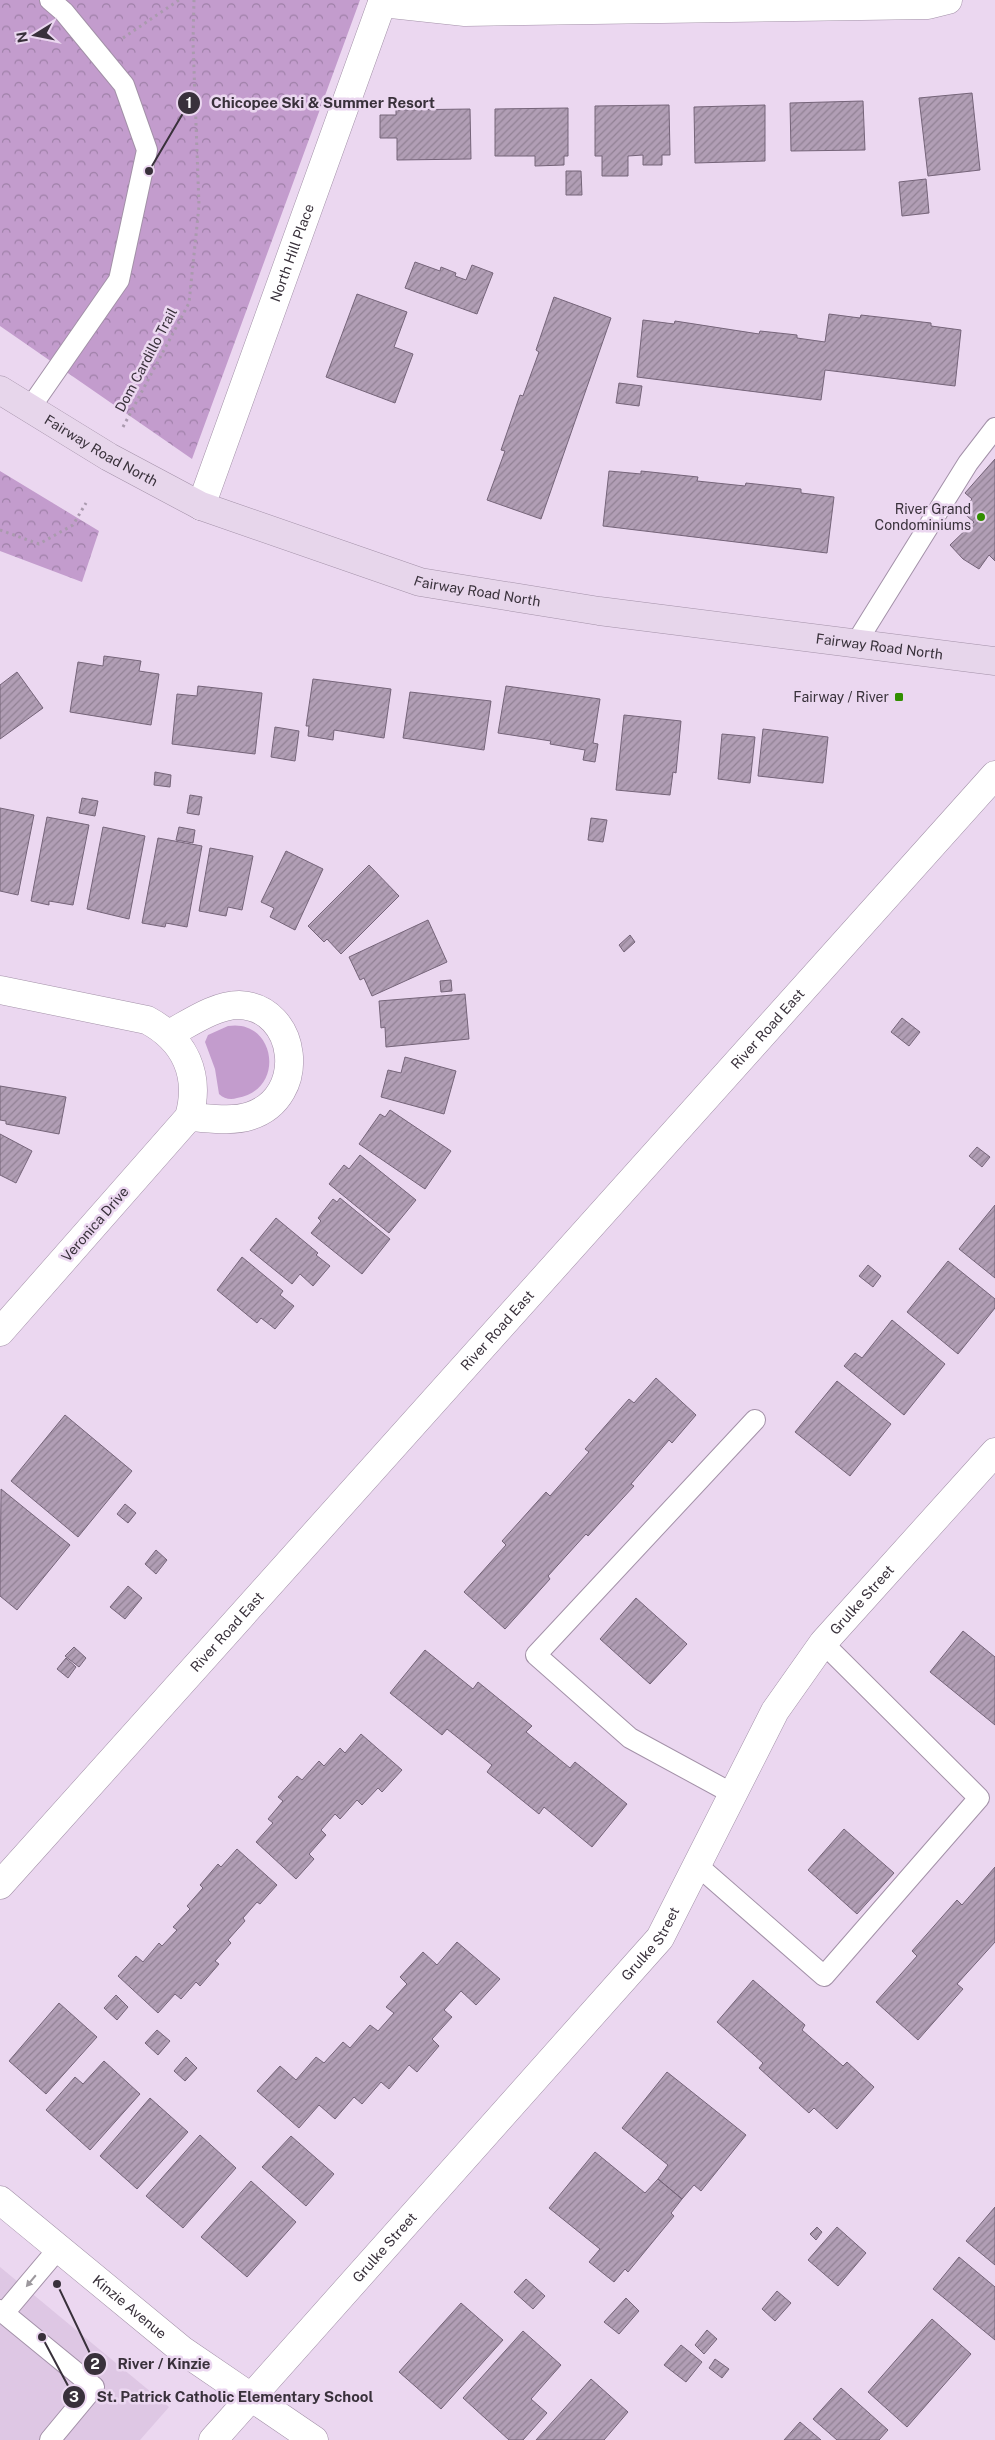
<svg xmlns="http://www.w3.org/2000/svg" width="995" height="2440" font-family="'Public Sans',sans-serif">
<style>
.built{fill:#dec7e4}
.green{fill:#c39ccd}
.park{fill:url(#park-crowns)}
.building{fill:url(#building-hatch);stroke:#756479}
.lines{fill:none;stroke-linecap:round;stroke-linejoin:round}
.service-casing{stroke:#a391a8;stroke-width:22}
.minor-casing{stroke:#a391a8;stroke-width:29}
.tertiary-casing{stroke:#a391a8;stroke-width:29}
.secondary-casing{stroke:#a391a8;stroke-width:29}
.path{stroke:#aa9aae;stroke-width:3;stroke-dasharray:2.5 4;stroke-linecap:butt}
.service{stroke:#fff;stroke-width:20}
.minor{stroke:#fff;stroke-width:28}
.tertiary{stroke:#fff;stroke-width:28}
.secondary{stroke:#e7d6eb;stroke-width:28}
.oneway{fill:#9c989d}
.poi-dot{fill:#318e00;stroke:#ebd7f0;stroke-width:2}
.labels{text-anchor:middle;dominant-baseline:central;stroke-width:5;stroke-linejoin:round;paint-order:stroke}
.street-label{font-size:14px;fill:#39313b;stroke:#ebd7f0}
.poi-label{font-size:14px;fill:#39313b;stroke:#ebd7f0;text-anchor:end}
.leader{fill:none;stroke:#39313b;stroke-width:2}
.callout-dot{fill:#39313b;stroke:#ebd7f0;stroke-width:2}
.mark-label{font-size:15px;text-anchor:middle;font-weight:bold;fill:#fff}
.callout-label{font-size:15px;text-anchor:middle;font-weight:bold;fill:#39313b;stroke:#ebd7f0;stroke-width:5;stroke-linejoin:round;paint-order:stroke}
</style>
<defs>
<pattern id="park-crowns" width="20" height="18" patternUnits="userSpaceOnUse" patternTransform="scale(1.25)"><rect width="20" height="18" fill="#c39ccd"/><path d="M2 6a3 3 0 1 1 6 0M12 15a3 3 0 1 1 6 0" fill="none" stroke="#9f80a8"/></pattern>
<pattern id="building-hatch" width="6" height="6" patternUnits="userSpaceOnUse" patternTransform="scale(1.25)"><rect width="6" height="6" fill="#b19eb5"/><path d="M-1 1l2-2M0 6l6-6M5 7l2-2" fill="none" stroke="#918194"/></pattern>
</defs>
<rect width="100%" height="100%" fill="#ebd7f0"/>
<path class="built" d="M0,2267L169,2407L140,2440H0Z"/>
<path class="green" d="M228,1026C275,1018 287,1090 237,1098C231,1100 224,1099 219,1094L215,1069L205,1042L208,1035Z"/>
<path class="park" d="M0,0H360L192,459L0,326Z
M0,471L99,531L82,582L0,551Z"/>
<path class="building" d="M972,93L980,170L928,176L919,98Z
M863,101L865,150L791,151L790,103Z
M669,105L670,155H662V165H643V155L628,156V176H602V156H595V106Z
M765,105V161L695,163L694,107Z
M568,108V156H564V165L535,166V156H495V109Z
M470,109L471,159L397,160V138H380V115H396V110Z
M566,171H581L582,195H566Z
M926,179L929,213L902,216L899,182Z
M415,262L440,271L441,267L456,273L455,276L466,280L472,265L493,273L477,314L405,288Z
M357,294L407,312L394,347L413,354L395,403L326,377Z
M554,297L611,318L541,519L487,500L505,451L501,450L520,395L523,396L539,352L536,350Z
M829,314L860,318L861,315L931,323V326L961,330L955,386L825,370L821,400L637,377L643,320L674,324L675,321L759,334L760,331L797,335V338L825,342Z
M619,383L642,386L639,406L616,403Z
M995,459V561L989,555L979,569L963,559L950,545L974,522L961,511L972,499L965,493Z
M609,471L641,474V471L698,477L697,481L745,486L746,483L801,489V493L834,497L827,553L603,526Z
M104,656L141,661L139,671L159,674L151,725L70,712L78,662L103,666Z
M17,672L43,708L0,739V685Z
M313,679L391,689L384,738L334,730L333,740L308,736L309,726H306Z
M198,686L262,693L255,754L172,744L177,694L197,696Z
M506,686L600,699L593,743L598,744L595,762L583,760L585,750L550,744L551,741L498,733Z
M410,692L491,701L484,750L403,738Z
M624,715L681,721L676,773L673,772L670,795L616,790Z
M275,727L299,731L295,761L271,757Z
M763,729L828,737L823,783L758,776Z
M722,734L755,737L750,783L718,779Z
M155,772L171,775L170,787L154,785Z
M190,795L202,797L199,815L187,813Z
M82,798L98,801L95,816L79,813Z
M0,808L34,815L18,895L0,891Z
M47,817L89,825L73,905L49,901V905L31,901Z
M591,818L607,820L603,842L588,840Z
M103,827L145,836L129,919L87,909Z
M179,827L195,830L193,843L176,840Z
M158,838L202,846L187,927L166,923L165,927L142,923Z
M210,848L253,856L242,910L228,907L226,916L199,911Z
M286,851L323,869L295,930L270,917L274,908L261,902Z
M369,865L399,896L341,954L327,939L324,942L308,926Z
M428,920L447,962L372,996L364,978L360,980L349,957Z
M630,935L635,942L624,952L619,945Z
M451,980L452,991L441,992L440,981Z
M465,994L469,1039L386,1047L385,1027L381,1028L379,1001Z
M902,1018L920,1032L909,1046L891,1032Z
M405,1057L456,1071L444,1114L381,1097L388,1070L401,1073Z
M0,1086L66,1097L59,1134L6,1124V1121L0,1120Z
M390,1110L451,1151L425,1189L359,1144L380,1114L385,1117Z
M0,1134L32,1151L16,1183L0,1175Z
M977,1147L990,1157L982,1167L969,1156Z
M360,1155L416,1200L389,1233L329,1184L344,1165L349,1169Z
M340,1198L390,1239L362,1274L311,1233L321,1221L318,1218L333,1199L337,1202Z
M995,1205V1278L959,1249Z
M276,1218L318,1253L316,1255L330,1266L313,1286L300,1274L292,1284L250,1250Z
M242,1257L283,1291L280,1295L294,1306L275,1329L261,1318L257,1323L217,1290Z
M948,1261L995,1299V1308L958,1354L907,1312Z
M868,1265L881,1276L873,1287L859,1276Z
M892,1320L945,1364L904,1415L844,1366L855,1353L862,1358Z
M656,1378L696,1415L672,1443L669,1440L631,1484L634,1486L588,1536L586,1534L548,1576L550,1579L505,1629L464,1592L506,1545L502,1541L546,1492L550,1496L589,1452L585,1449L629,1399L634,1403Z
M837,1381L891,1424L850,1476L795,1432Z
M65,1415L132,1471L78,1537L11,1481Z
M1,1489L70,1545L17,1610L0,1596Z
M125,1504L136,1513L128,1523L117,1514Z
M156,1550L167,1560L156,1574L145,1564Z
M128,1586L142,1598L125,1619L110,1607Z
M636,1598L687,1644L650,1684L600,1639Z
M963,1631L995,1657V1725L930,1672Z
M74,1647L86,1658L79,1667L65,1656Z
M425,1650L473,1689L478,1682L532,1726L526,1732L570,1768L575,1762L627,1804L592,1847L544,1807L539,1814L487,1772L492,1765L447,1729L442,1735L390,1693Z
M66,1658L76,1667L68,1678L57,1669Z
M361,1734L402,1770L382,1792L378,1788L362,1805L357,1800L340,1819L335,1814L321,1830L326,1835L309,1854L314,1859L296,1879L256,1842L273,1823L268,1819L283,1801L278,1797L297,1776L302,1780L319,1761L324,1766L340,1748L345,1753Z
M844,1829L894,1873L857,1914L808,1870Z
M237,1849L277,1885L260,1904L257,1902L243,1918L245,1921L228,1940L231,1943L215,1961L219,1964L200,1986L196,1982L181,1999L175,1994L158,2013L118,1976L136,1956L143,1962L159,1943L162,1946L177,1930L173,1927L190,1909L187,1906L203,1888L200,1885L218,1864L221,1867Z
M995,1867V1942L957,1984L963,1989L918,2040L876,2002L917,1956L912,1951L957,1900L962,1905Z
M457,1942L500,1979L476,2005L461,1991L444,2010L452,2017L432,2039L439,2046L417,2072L409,2065L389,2089L381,2082L362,2104L354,2097L335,2119L319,2105L299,2128L257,2091L280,2066L296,2080L316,2057L324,2063L343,2042L350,2048L370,2025L378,2031L394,2013L386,2007L407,1984L400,1977L423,1952L437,1965Z
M753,1980L805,2025L802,2030L843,2066L847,2062L874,2087L837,2129L814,2108L809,2113L759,2068L763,2063L717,2022Z
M116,1995L128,2007L117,2020L104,2008Z
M59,2003L97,2037L46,2094L9,2061Z
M157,2030L170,2041L158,2055L145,2043Z
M186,2057L197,2068L185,2081L174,2071Z
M104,2061L140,2094L90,2150L46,2110L75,2077L83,2084Z
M667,2072L746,2135L701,2191L694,2185L682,2199L658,2179L668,2165L622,2128Z
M150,2098L188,2132L137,2189L100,2156Z
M200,2135L236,2168L183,2228L146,2196Z
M291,2136L334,2174L306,2206L262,2167Z
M595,2152L645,2193L658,2179L682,2199L671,2213L674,2216L628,2272L625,2269L614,2282L589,2262L600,2249L549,2208Z
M251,2181L296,2222L247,2277L201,2237Z
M995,2207V2265L966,2241Z
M817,2227L822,2232L816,2240L810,2234Z
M837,2227L866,2253L838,2286L808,2260Z
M959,2257L995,2287V2340L933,2289Z
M526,2279L545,2296L533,2309L514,2292Z
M777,2291L791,2303L775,2321L762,2309Z
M626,2298L639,2311L619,2334L604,2322Z
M461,2303L503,2340L441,2409L399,2372Z
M932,2319L971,2354L907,2427L868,2392Z
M707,2330L717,2339L704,2354L695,2345Z
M523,2331L561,2365L531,2399L547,2413L523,2440H509L463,2398Z
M681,2345L702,2362L686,2382L664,2365Z
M715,2359L729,2369L722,2378L709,2368Z
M591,2379L628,2412L604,2440H536Z
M841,2388L888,2430L879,2440H837L813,2419Z
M800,2422L821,2440H784Z"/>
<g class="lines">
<g class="service-casing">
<path id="service" d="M30,408L119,280L147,150L124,85L64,12L50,0
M856,643L968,463L995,428
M733,1794L630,1738L536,1655L755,1420
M697,1865L824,1976L979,1798L823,1643
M0,2310L94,2387L50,2440
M4,2313L58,2249"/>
</g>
<g class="minor-casing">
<g id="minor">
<path d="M382,3L465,12L928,5L948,0"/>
<path id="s1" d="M201,506L383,0"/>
<path d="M0,990L147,1020C185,1040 201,1075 189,1117L0,1332"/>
<path d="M169,1034C190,1023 215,1005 239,1005C298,1007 309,1097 250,1116C232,1122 208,1118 189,1117"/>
<path id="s2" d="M0,2200L182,2350L314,2440"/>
<path id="s3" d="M213,2440L660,1938L775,1711L823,1643L995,1452"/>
</g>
</g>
<g class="tertiary-casing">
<g id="tertiary">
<path id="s4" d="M0,1885L995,775"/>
</g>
</g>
<g class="secondary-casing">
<g id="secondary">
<path id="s5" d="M0,390L109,457L201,506L420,582L599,611L995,661"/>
</g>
</g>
<path class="path" d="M123,38L179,0
M123,427L189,303L199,206L193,42L194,0
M0,530L39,544L73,525L86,503"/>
<use href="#service" class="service"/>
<use href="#minor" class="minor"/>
<use href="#tertiary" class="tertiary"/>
<use href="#secondary" class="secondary"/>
</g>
<defs><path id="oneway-solid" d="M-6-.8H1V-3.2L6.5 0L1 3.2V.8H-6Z" transform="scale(1.25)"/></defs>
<use class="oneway" href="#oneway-solid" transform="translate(31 2281) rotate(130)"/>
<g class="poi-dot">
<circle cx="981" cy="517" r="5"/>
<rect x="894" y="692" width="10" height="10" rx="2.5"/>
</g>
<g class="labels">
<g class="street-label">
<text stroke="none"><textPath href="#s1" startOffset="269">North Hill Place</textPath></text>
<text transform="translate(146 360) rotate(-62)">Dom Cardillo Trail</text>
<text stroke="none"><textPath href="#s5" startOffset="118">Fairway Road North</textPath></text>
<text stroke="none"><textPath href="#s5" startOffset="522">Fairway Road North</textPath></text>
<text stroke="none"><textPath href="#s5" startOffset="928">Fairway Road North</textPath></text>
<text stroke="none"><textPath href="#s4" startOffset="1150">River Road East</textPath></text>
<text transform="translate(95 1224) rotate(-49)">Veronica Drive</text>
<text stroke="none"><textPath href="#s4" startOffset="745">River Road East</textPath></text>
<text stroke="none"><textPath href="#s3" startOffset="1068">Grulke Street</textPath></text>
<text stroke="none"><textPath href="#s4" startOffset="340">River Road East</textPath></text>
<text stroke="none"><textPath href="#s3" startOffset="662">Grulke Street</textPath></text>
<text stroke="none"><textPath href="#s3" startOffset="258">Grulke Street</textPath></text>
<text stroke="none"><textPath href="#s2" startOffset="168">Kinzie Avenue</textPath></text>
</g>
<g class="poi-label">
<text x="971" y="509">River Grand<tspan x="971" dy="16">Condominiums</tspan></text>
<text x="889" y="697">Fairway / River</text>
</g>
</g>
<path class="leader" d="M149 171L189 103M57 2284L95 2364M42 2337L74 2397"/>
<g class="callout-dot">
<circle cx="149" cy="171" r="5"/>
<circle cx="57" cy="2284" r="5"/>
<circle cx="42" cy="2337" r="5"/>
<circle cx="189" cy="103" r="12"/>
<circle cx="95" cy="2364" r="12"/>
<circle cx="74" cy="2397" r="12"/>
</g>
<g class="mark-label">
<text x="189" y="108">1</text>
<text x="95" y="2369">2</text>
<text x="74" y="2402">3</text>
</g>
<g class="callout-label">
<text x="323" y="108">Chicopee Ski &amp; Summer Resort</text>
<text x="164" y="2369">River / Kinzie</text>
<text x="235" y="2402">St. Patrick Catholic Elementary School</text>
</g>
<g transform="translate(35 35) rotate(260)" stroke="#ebd7f0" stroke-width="4" paint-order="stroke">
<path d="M0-4L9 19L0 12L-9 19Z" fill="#39313b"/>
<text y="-8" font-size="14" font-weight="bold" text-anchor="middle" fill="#39313b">N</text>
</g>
</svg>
